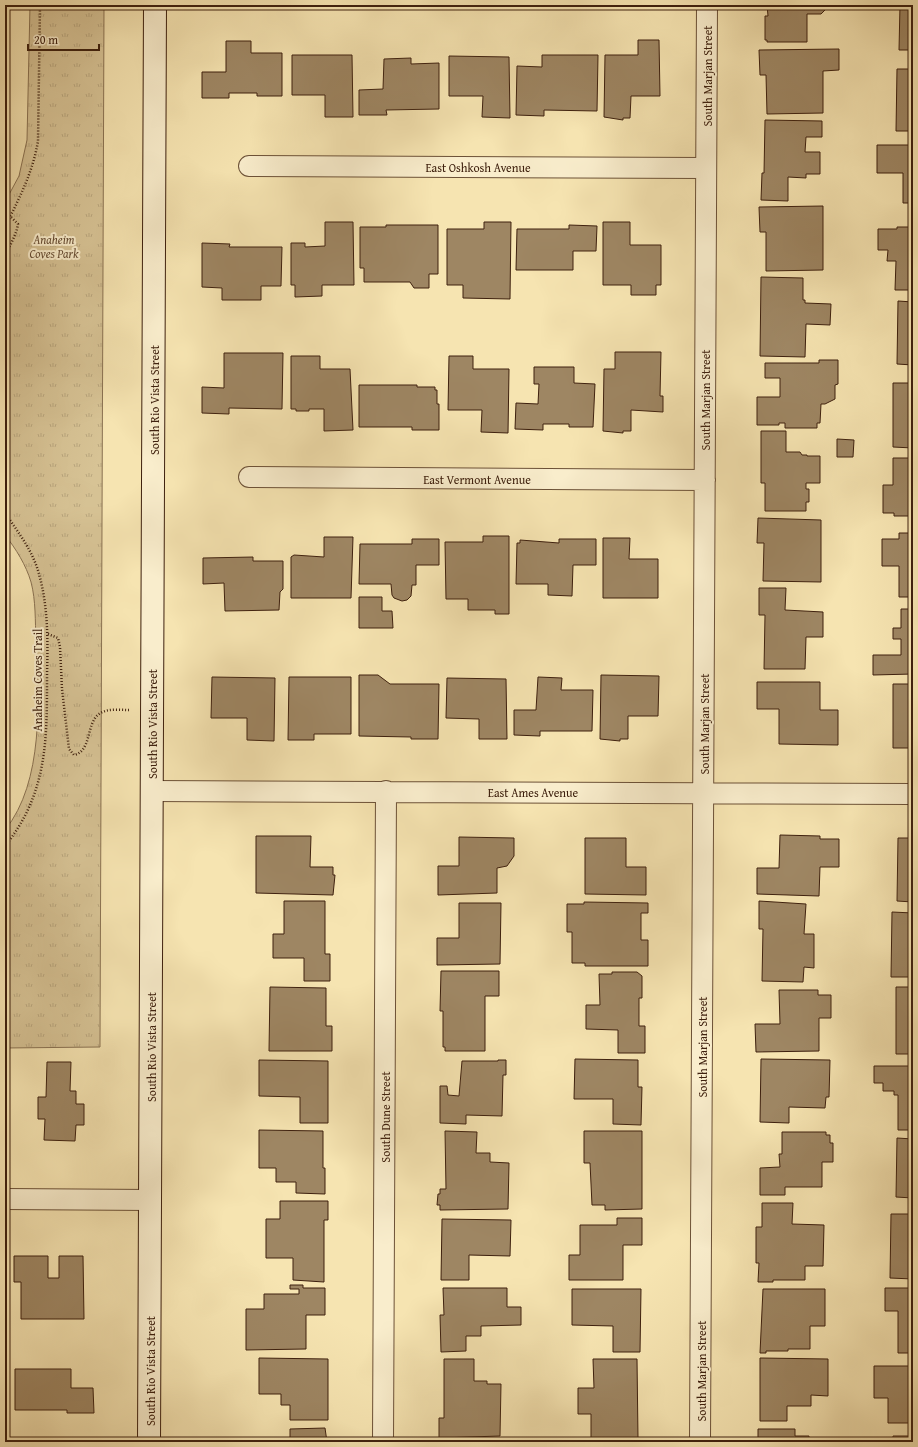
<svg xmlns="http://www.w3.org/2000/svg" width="918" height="1447" font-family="'Gentium Book Plus',serif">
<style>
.park{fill:url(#park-tufts);stroke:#8a7252}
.building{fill:#9e8663;stroke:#3e200e}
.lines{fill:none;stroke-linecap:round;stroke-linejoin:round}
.street-casing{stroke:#6c5137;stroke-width:22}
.secondary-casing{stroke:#3e200e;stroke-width:24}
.path{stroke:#3e200e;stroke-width:2.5;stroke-dasharray:1 2;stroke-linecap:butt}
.street{stroke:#f9edcc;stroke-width:20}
.secondary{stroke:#f9edcc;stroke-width:22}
.labels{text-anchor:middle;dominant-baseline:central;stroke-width:4;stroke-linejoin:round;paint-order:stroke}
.street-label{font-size:12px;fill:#3e200e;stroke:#f9edcc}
.park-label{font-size:12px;font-style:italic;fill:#644930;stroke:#f9edcc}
</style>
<defs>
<pattern id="park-tufts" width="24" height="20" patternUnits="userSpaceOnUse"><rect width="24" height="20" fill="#d7c395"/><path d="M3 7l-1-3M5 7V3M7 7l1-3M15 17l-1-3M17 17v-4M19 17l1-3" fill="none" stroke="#baa77f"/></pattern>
</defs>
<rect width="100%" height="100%" fill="#f6e4b1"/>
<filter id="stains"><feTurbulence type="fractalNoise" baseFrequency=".005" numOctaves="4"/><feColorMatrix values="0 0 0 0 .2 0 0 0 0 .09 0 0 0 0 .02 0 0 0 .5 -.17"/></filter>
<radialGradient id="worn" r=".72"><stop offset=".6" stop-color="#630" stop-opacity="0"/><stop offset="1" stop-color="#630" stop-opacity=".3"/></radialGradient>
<path class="park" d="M30,5H104L100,1047L5,1048V830C44,782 39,699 36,640C35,621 36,601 31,582C26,565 16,549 5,535V202L19,176L27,140Z"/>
<path class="building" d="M767,5H825V10L821,14H807V42H767V40H765V16H768Z
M900,5H913V50H899Z
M638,40H659L660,96H631L630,118H623V120L604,117L605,55H638Z
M226,41H251V53H282V96H257V93H229V98H202V72H226Z
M839,49V70L823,71V113L767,114L766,75H760L759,50Z
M292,55H352L353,117H325V95H292Z
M542,55H598L597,111L544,110V116L516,115L517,66L542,67Z
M449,56L509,57L510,118L482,117L483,96H449Z
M411,58V64L439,63V109L386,110L387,115H359V90L383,89L384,59Z
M897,69H913V131H896Z
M765,120L822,121V137H806L805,152H820V174H806V178L788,177V201L761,200L762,173H764Z
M877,145H909V147H913V203H903V173H877Z
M823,206V270L766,271V232H760L759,207Z
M325,222H353L354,285H322V296L295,297V285H291V243H305V247L325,246Z
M484,222H511L510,299L463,298V285H447V229H484Z
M603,222H630V245H661V285H656V295H631V285H603Z
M386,225H438V274H429V288H414L410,282H364V268H360V227H386Z
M569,225L597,226L596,251H573V270H516L517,229H569Z
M897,227H913V290H895L896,261H887L888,250H878V229H897Z
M202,243L230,244L229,247H282L281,286H261V300H222V288L202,287Z
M761,277L803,278V300H805V303L831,304L830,325L806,324L805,357L760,356Z
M898,301L913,302V365L897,364Z
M615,352H661L660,396H663V412L631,410V431H623V433L603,431L604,369H615Z
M224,353H283L282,409L229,408V414L202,413V387L224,388Z
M291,356H320V369H350L353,430L324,431V409H309V411H296V409H291Z
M449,356H473V369H509L508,433L481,432L482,410H448Z
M819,360H838V384L835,385V399L825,404H821L820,423H817V428H785V423H779V425H757V397H780V378H765V363H819Z
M534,367H574V383L595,384L593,427H569V424H543V430L515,429L516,403L538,404L539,384H534Z
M893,383H913V448L893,447Z
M359,385H417V387H435V390H437V404H439V430H412V427H359Z
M761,431H786V452H800L802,455H807V456H820V483H806V489H809V502H806V511H765V483H761Z
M837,439L854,440L853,457H837Z
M893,458H913V516H894V513H883V485H893Z
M758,518L821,520V582L763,581L764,543H757Z
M899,533H913V597H899V566H882V539H899Z
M483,536H509V614H495V610H468V599H446L445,542H483Z
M324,537H353L351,598H291V557L294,555L324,557Z
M603,538H630L629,559H658V598H603Z
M412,539H439V565H416V585H412L411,596L407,600L402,601L394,598L392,595L391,584H359L360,544H412Z
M559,539H596V565H573L572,596L548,595V584H516L517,543H520V540L559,543Z
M253,557V561H283V589L280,592L279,610L225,611L224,583L203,584V558Z
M759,588H786L785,610L823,612V637H806L805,669H764L765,615H759Z
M359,597H382V611H392L393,628H359Z
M901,609H913V674L873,675V655H901V639H893V628H901Z
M359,675H378L390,684H439L438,739H411V737L359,736Z
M601,675L659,676L658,716H628V739H620V741L600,739Z
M212,677L275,678L274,741L247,740V718H211Z
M289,677H351V734H314V740H288Z
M538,677L562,678L561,690H593L592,731H540V736L514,735V710H536Z
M447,678L506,679L507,739H479V719L446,718Z
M757,682H820V710H838V745L779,744V709H757Z
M893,684H913V748H893Z
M780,835L820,836V839H839V867H820L819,896L757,894V868H779Z
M256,836H311L310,867H333V875H335L333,895L256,893Z
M459,837L514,838V856L507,866L497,868V893L438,895V866H459Z
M585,838H626V867H646V895L585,894Z
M898,838H913V902L897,901Z
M284,901H325V954H330V981H304V958H273V934H284Z
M759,901L806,904L804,934H814V968L804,967L803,982L762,981L763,929H759Z
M584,902L648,903V913H641V940H648V966H585V963H572V932H567V904H584Z
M459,903H501L500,964L437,965V938H459Z
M892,912L913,913V977H891Z
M441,971H499V996H485V1051H445V1047H443V1011H440Z
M612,972H637L642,976V998H639V1026H645V1053H618V1030L586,1029V1005H600L599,974H612Z
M270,987L326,988V1026H332V1051H269Z
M896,987H913V1054H896Z
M779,990H818V995H831V1018H819V1051L756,1052L755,1024H780Z
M575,1059L638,1060V1087H642L641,1125L613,1124V1099H574Z
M761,1059L830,1060L829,1097H826L825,1108L789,1107V1123L760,1122Z
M259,1060L328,1061V1123H300V1097L259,1096Z
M498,1060H506V1075H503L502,1116L466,1115V1124L440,1123V1086H447L448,1095L459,1096L462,1061H498Z
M47,1062H71L70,1091H76V1104H84V1125H76L75,1141L44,1140L45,1119H38V1097H46Z
M874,1066H913V1130H898V1095H894V1091H883V1083H874Z
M259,1130L323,1131V1168H325V1194L296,1193V1182H276V1168H259Z
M445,1131L477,1132L476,1153H490V1162L509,1163L508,1209L440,1210V1205H437L438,1194H440V1189H446Z
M584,1131H642V1209L605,1210V1205H592L590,1163H584Z
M782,1132H826V1135H830V1143H833V1162H822V1187H785V1195H760V1168L780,1167L779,1154H782Z
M897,1138L913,1139V1198L896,1197Z
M280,1201H328V1220H324V1282L293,1280V1258H266V1219H280Z
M762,1203H793L792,1224L824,1225L823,1266H805V1280H773V1282H758L759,1263H756V1227H762Z
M891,1214H913V1279L890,1278Z
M617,1218H642V1245H623V1280H569V1255H580V1225H617Z
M442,1219L511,1220L510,1256L469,1255V1280H441Z
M14,1256H48V1278H59V1256H83L84,1319H21V1282H14Z
M290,1285H303V1288H325V1315H306V1349L246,1350V1309H264V1294H299V1289H290Z
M443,1288H507V1307H521V1325L481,1326V1336H466V1351L441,1352L440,1315H444Z
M885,1288H913V1353H898V1311H885Z
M572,1289H641L640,1352H613V1326L572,1325Z
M763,1289H825V1326H810V1349H788V1351H766V1353H760Z
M259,1358L328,1359V1420H290V1405H281V1394H259Z
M760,1358L828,1359V1396L811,1395V1406H787V1421H760Z
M444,1359H474V1381H487V1384H501L500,1436L439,1438V1418H444Z
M593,1359H637L638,1439L591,1438V1414H578V1388H594Z
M874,1366H913V1423H888V1398H874Z
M15,1369H71V1388H93L94,1413H67V1410H15Z
M325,1428L327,1442H290V1429Z
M758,1429H795V1436H809V1442H758Z
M893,1436H913V1442H893Z"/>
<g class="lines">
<g class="street-casing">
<path id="street" d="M249,166L706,168
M249,477L705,480
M152,791L913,794
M5,1199L150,1200
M383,1442L386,791
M700,1442L707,5"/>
</g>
<g class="secondary-casing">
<path id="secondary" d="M149,1442L155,5"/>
</g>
<path class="path" d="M5,227C19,199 33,172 38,141L40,5
M5,258C9,245 16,237 18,224L10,216
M5,513C18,532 33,551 39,574C48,606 48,640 47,674C47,738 48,793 5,846
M48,634L58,638L60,647L62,689L69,749L74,755C92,751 86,723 99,714C107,708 120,710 130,710"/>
<use href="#street" class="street"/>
<use href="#secondary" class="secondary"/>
</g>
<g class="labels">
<g class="street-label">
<text transform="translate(707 76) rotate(-90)">South Marjan Street</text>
<text x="478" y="167">East Oshkosh Avenue</text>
<text transform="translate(154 400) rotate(-90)">South Rio Vista Street</text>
<text transform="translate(705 400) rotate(-90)">South Marjan Street</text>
<text x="477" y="479">East Vermont Avenue</text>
<text transform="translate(37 680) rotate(-90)">Anaheim Coves Trail</text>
<text transform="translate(152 724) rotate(-90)">South Rio Vista Street</text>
<text transform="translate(704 724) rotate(-90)">South Marjan Street</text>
<text x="533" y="792">East Ames Avenue</text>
<text transform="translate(151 1047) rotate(-90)">South Rio Vista Street</text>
<text transform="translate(702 1047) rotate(-90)">South Marjan Street</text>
<text transform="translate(385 1117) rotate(-90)">South Dune Street</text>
<text transform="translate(150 1371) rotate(-90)">South Rio Vista Street</text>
<text transform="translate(701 1371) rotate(-90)">South Marjan Street</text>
</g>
<g class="park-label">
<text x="54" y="239">Anaheim<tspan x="54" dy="14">Coves Park</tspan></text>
</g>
</g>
<rect width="918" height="1447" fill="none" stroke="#f6e4b1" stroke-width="20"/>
<rect x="6" y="6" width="906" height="1435" fill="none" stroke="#3e200e" stroke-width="2"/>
<rect x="10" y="10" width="898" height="1427" fill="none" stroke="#3e200e"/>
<path d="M28 44v6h71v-6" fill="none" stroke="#3e200e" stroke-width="2"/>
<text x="34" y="44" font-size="12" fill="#3e200e" stroke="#f9edcc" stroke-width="3" paint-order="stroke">20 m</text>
<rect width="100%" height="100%" filter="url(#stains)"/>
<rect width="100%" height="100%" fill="url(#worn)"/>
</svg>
